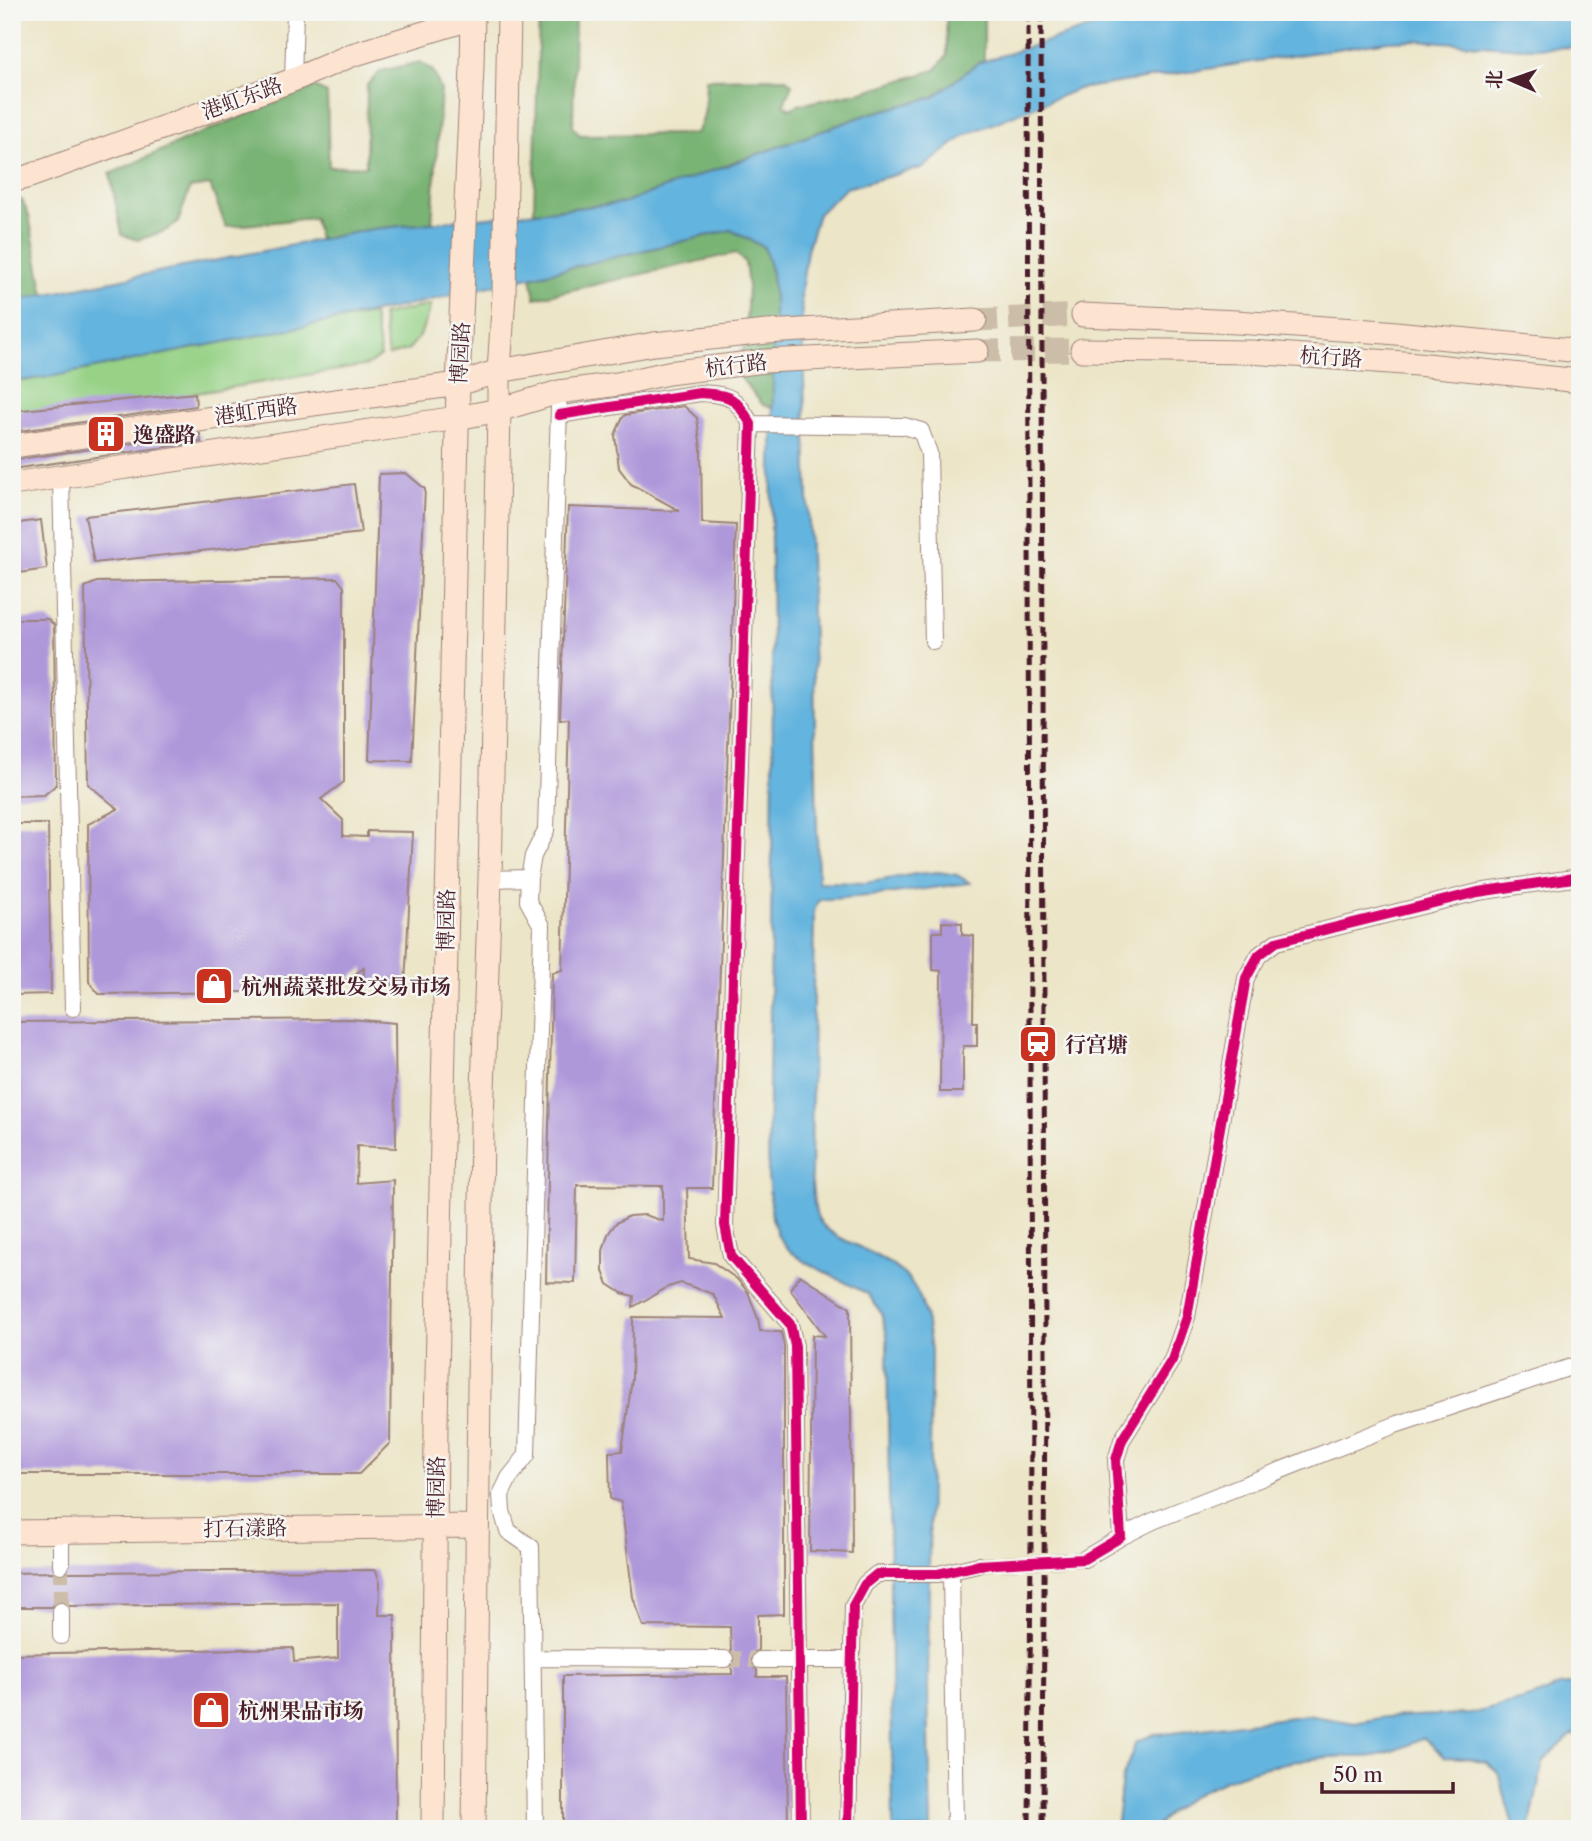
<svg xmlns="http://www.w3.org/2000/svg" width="1592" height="1841" font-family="'Libre Caslon Text','Noto Serif SC',serif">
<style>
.green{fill:#97d287;stroke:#707859;stroke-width:2}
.forest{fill:#79b474;stroke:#626a50;stroke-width:2}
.water{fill:#63b4de;stroke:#566a84;stroke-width:2}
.building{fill:#af98da}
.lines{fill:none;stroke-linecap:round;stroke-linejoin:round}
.street-tunnel{stroke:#ccbda8;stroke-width:16;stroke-dasharray:16 8;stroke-linecap:butt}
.secondary-tunnel{stroke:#ccbda8;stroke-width:23;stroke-dasharray:23 11;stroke-linecap:butt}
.street-casing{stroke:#9b8279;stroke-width:18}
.secondary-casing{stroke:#9b8279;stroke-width:25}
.street{stroke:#fff;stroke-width:16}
.secondary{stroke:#fde4d1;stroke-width:23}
.rail{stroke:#4a1f2b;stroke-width:5;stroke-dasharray:10 5;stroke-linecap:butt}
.cycleway-casing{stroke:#f6f6f2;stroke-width:15}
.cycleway{stroke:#d6006c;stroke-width:10}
.labels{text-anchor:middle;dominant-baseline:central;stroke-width:5;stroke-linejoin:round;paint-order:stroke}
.street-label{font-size:21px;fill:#4a1f2b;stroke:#f6f6f2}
.poi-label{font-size:21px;font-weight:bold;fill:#4a1f2b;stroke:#f6f6f2;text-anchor:start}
</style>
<rect width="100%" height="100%" fill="#f6f6f2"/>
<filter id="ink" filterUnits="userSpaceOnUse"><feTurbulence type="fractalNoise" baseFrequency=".0143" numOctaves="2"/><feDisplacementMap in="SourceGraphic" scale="14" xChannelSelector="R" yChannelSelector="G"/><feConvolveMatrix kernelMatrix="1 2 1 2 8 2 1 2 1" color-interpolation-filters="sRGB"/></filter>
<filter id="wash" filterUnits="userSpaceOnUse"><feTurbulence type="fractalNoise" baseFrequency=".00686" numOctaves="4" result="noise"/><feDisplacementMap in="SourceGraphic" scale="28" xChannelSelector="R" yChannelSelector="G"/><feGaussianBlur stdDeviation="1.57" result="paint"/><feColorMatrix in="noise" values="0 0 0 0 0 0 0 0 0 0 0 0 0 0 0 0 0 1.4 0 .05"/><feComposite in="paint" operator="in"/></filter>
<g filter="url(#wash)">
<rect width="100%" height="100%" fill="#ece5c7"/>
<path class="green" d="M431,305L420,336L408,350L388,356L382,315Z
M373,314L381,356L368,365L12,423V382L30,380L46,371Z"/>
<path class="forest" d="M539,12H575L573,127L580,135L695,134C708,120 705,96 706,79L785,78L792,84L784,104L790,109L798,105L866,91L935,70L947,56L946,12H984V61L978,63L934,97L869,114L623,203L534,212Z
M420,62L433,71L441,90L432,223L373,229L319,240L314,218L226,227L210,185L190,188L178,222L165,231L138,240L122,235L110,174L189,138L314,87L327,93L329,167L366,166L367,85L381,71Z
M22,200L29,216L44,295L12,301V202Z
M731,230L764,247L772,273L774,299V408L763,405L736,372L745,342L748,287L745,262L736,253L535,298L531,277Z"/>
<path class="water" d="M1164,12H1580V47L1522,48L1416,40L1388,41L1078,89L965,135L924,167L846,188L818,214L807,250L801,293L814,672L818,882L865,883L916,874L938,872L957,875L970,883L879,895L819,900L814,910L811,1176C813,1187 813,1209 818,1218C825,1231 840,1238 853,1244C914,1274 922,1282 931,1350L928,1688L931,1829H893L887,1335L881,1313L868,1294L805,1262L790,1251L778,1236L772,1218L768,1176L773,767L771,543L774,299L772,273L764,247L731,230L405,306L49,377L12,382V301L373,229L623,203L869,114L934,97L978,63L1086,29Z
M1580,1684V1733L1571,1735L1543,1762L1529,1829H1514L1498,1772L1486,1762L1466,1758L1445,1757L1424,1738C1407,1745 1390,1754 1373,1756C1359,1758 1344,1756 1330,1757C1275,1762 1217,1775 1173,1810C1166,1816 1159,1820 1155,1829H1116L1122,1779L1136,1742L1154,1734L1173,1733L1307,1715L1355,1723L1385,1717L1471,1714L1534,1697L1559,1686Z"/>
<g id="blocks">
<path class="building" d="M195,393L196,406L12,432V411Z
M684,406L697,418L701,449L702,523L736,525L712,1188H687L689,1259L714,1263L737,1279L748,1292L758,1319L760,1331L781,1332L784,1346V1614L758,1615V1650L751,1654L750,1661L751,1666L757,1670V1677H786L788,1829H563V1676L732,1674V1666L735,1660L731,1651L730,1627L643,1626L633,1597L621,1502L610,1499L609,1452L622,1451L632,1379L633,1317L725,1318L713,1294L681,1283L668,1287L633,1307L634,1296L622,1293L608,1284L603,1271V1251L608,1234L616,1223L629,1216L645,1215L663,1221V1186L577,1185L575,1283L546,1282L552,973L562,970L569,719H560L568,507L680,511L631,484L619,468L615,435L622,419L625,415Z
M200,434L201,442L12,469V460Z
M406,473L425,489L412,761L369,760L379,474Z
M354,484L361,533L94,563L85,516Z
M41,520L47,569L12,574V524Z
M337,578L344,587V782L321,799L343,820V836L367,837V831L413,832L405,985L363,984L364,968L330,991L99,994L89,982L88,824L118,809L88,784L85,587L97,582Z
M12,619H48L54,625L56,785L44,795L12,796Z
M12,824H48L51,994L12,995Z
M942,922L962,923V935L974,936L973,1022H977V1046H963V1092H940L941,971L933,970V932H942Z
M350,1019L395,1023L396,1148L357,1146L356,1183L393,1180L390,1443L359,1474H12V1022Z
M800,1275L850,1308L852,1553L810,1551L812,1335L825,1336L790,1289Z
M376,1570L380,1583L379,1615H395L396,1829H340V1827H294V1829H12V1654L293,1648L294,1662L338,1658V1603L70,1606L67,1602L60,1601L55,1602L52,1607H12V1573L54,1572L62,1575L68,1572Z"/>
</g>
</g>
<g filter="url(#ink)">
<use href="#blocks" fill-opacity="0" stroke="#9b8279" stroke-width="2"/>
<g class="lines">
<path class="street-tunnel" d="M61,1565V1611
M978,1565L1084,1559
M725,1659L760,1660"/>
<path class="secondary-tunnel" d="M975,320L1083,315
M977,351L1082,350"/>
<g class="street-casing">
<path id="street" d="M293,80L295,12
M559,415L700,393C732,395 735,397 751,424L725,1225L731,1256L790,1324L795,1346L801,1829
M751,424L904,426L921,431L929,453L933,641
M61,477L73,1008
M490,879L529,878
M61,1531V1565
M1121,1537L1153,1521L1395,1425L1580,1364
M1084,1559L1121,1537L1116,1460L1122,1440L1172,1360L1187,1317L1246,978L1259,955L1276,942L1478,892L1580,877
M951,1572L955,1829
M61,1636V1611
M533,1658L725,1659
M760,1660H852
M535,1829L531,1547L508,1531L502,1511L501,1495L509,1478L527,1455L542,926L528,901L529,878L533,856L546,830L559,407
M848,1829L853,1606L865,1584L877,1574H938L978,1565"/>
</g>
<g class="secondary-casing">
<path id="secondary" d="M12,181L30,176L293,80L352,55L473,18
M1083,315L1236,322L1385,332L1571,350
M1082,350L1251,352L1417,364L1580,381
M12,446L458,384L499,371L654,344L767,332L975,320
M12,484L457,418L499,410L559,392L618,384L668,373L765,361L977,351
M12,1532L477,1526
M433,1829L436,1424L458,384L472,68L473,12
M474,1829L482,1121L490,879L499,410V371L504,294L509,12"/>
</g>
<use href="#street" class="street"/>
<use href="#secondary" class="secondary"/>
<path class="rail" d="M1028,12L1031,1547L1029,1829
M1041,12L1045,1351L1043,1829"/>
<g class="cycleway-casing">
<path id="cycleway" d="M559,415L700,393C732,395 735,397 751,424L725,1225L731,1256L790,1324L795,1346L801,1829
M848,1829L853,1606L865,1584L877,1574H938L978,1565L1084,1559L1121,1537L1116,1460L1122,1440L1172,1360L1187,1317L1246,978L1259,955L1276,942L1478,892L1580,877"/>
</g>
<use href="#cycleway" class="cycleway"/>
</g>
</g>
<defs>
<g id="building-square" transform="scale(2.0125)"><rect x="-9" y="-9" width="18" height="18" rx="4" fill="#c8321e" stroke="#f6f6f2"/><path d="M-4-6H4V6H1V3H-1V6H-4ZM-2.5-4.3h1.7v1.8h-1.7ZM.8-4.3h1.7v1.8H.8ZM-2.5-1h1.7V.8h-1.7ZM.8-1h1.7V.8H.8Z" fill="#fff"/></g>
<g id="shop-square" transform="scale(2.0125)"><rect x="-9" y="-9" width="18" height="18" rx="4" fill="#c8321e" stroke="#f6f6f2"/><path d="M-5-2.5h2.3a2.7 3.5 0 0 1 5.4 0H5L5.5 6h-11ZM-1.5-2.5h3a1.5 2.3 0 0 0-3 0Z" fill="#fff"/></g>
<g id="station-square" transform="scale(2.0125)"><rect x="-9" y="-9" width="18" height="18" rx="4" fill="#c8321e" stroke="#f6f6f2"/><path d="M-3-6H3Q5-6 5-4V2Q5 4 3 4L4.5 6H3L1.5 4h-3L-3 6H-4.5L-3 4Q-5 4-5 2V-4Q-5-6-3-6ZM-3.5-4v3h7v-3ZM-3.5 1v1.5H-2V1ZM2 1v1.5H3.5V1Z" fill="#fff"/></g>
</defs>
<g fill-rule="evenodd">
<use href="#building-square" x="106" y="434"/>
<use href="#shop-square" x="214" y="986"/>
<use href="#station-square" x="1038" y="1044"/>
<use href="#shop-square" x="211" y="1710"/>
</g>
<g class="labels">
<g class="street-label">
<text transform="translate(242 98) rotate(-20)">港虹东路</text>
<text transform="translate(460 353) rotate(-87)">博园路</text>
<text transform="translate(1331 357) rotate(4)">杭行路</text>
<text transform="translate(736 365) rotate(-7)">杭行路</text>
<text transform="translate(256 411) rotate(-8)">港虹西路</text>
<text transform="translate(446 920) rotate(-89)">博园路</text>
<text transform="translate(436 1487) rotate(-89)">博园路</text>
<text transform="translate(245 1528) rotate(-1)">打石漾路</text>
</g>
<g class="poi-label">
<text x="133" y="434">逸盛路</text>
<text x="241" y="986">杭州蔬菜批发交易市场</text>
<text x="1065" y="1044">行宫塘</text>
<text x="238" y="1710">杭州果品市场</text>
</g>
</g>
<rect width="1592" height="1841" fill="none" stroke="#f6f6f2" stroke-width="42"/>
<g transform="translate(1511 80) rotate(272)" stroke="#f6f6f2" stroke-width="5" paint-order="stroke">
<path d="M0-5L12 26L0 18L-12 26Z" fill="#4a1f2b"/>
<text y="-10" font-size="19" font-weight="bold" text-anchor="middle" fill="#4a1f2b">北</text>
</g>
<path d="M1322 1782v10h131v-10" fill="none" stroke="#4a1f2b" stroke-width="3.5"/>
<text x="1333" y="1782" font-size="21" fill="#4a1f2b" stroke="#f6f6f2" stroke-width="5" paint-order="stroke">50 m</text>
</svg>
